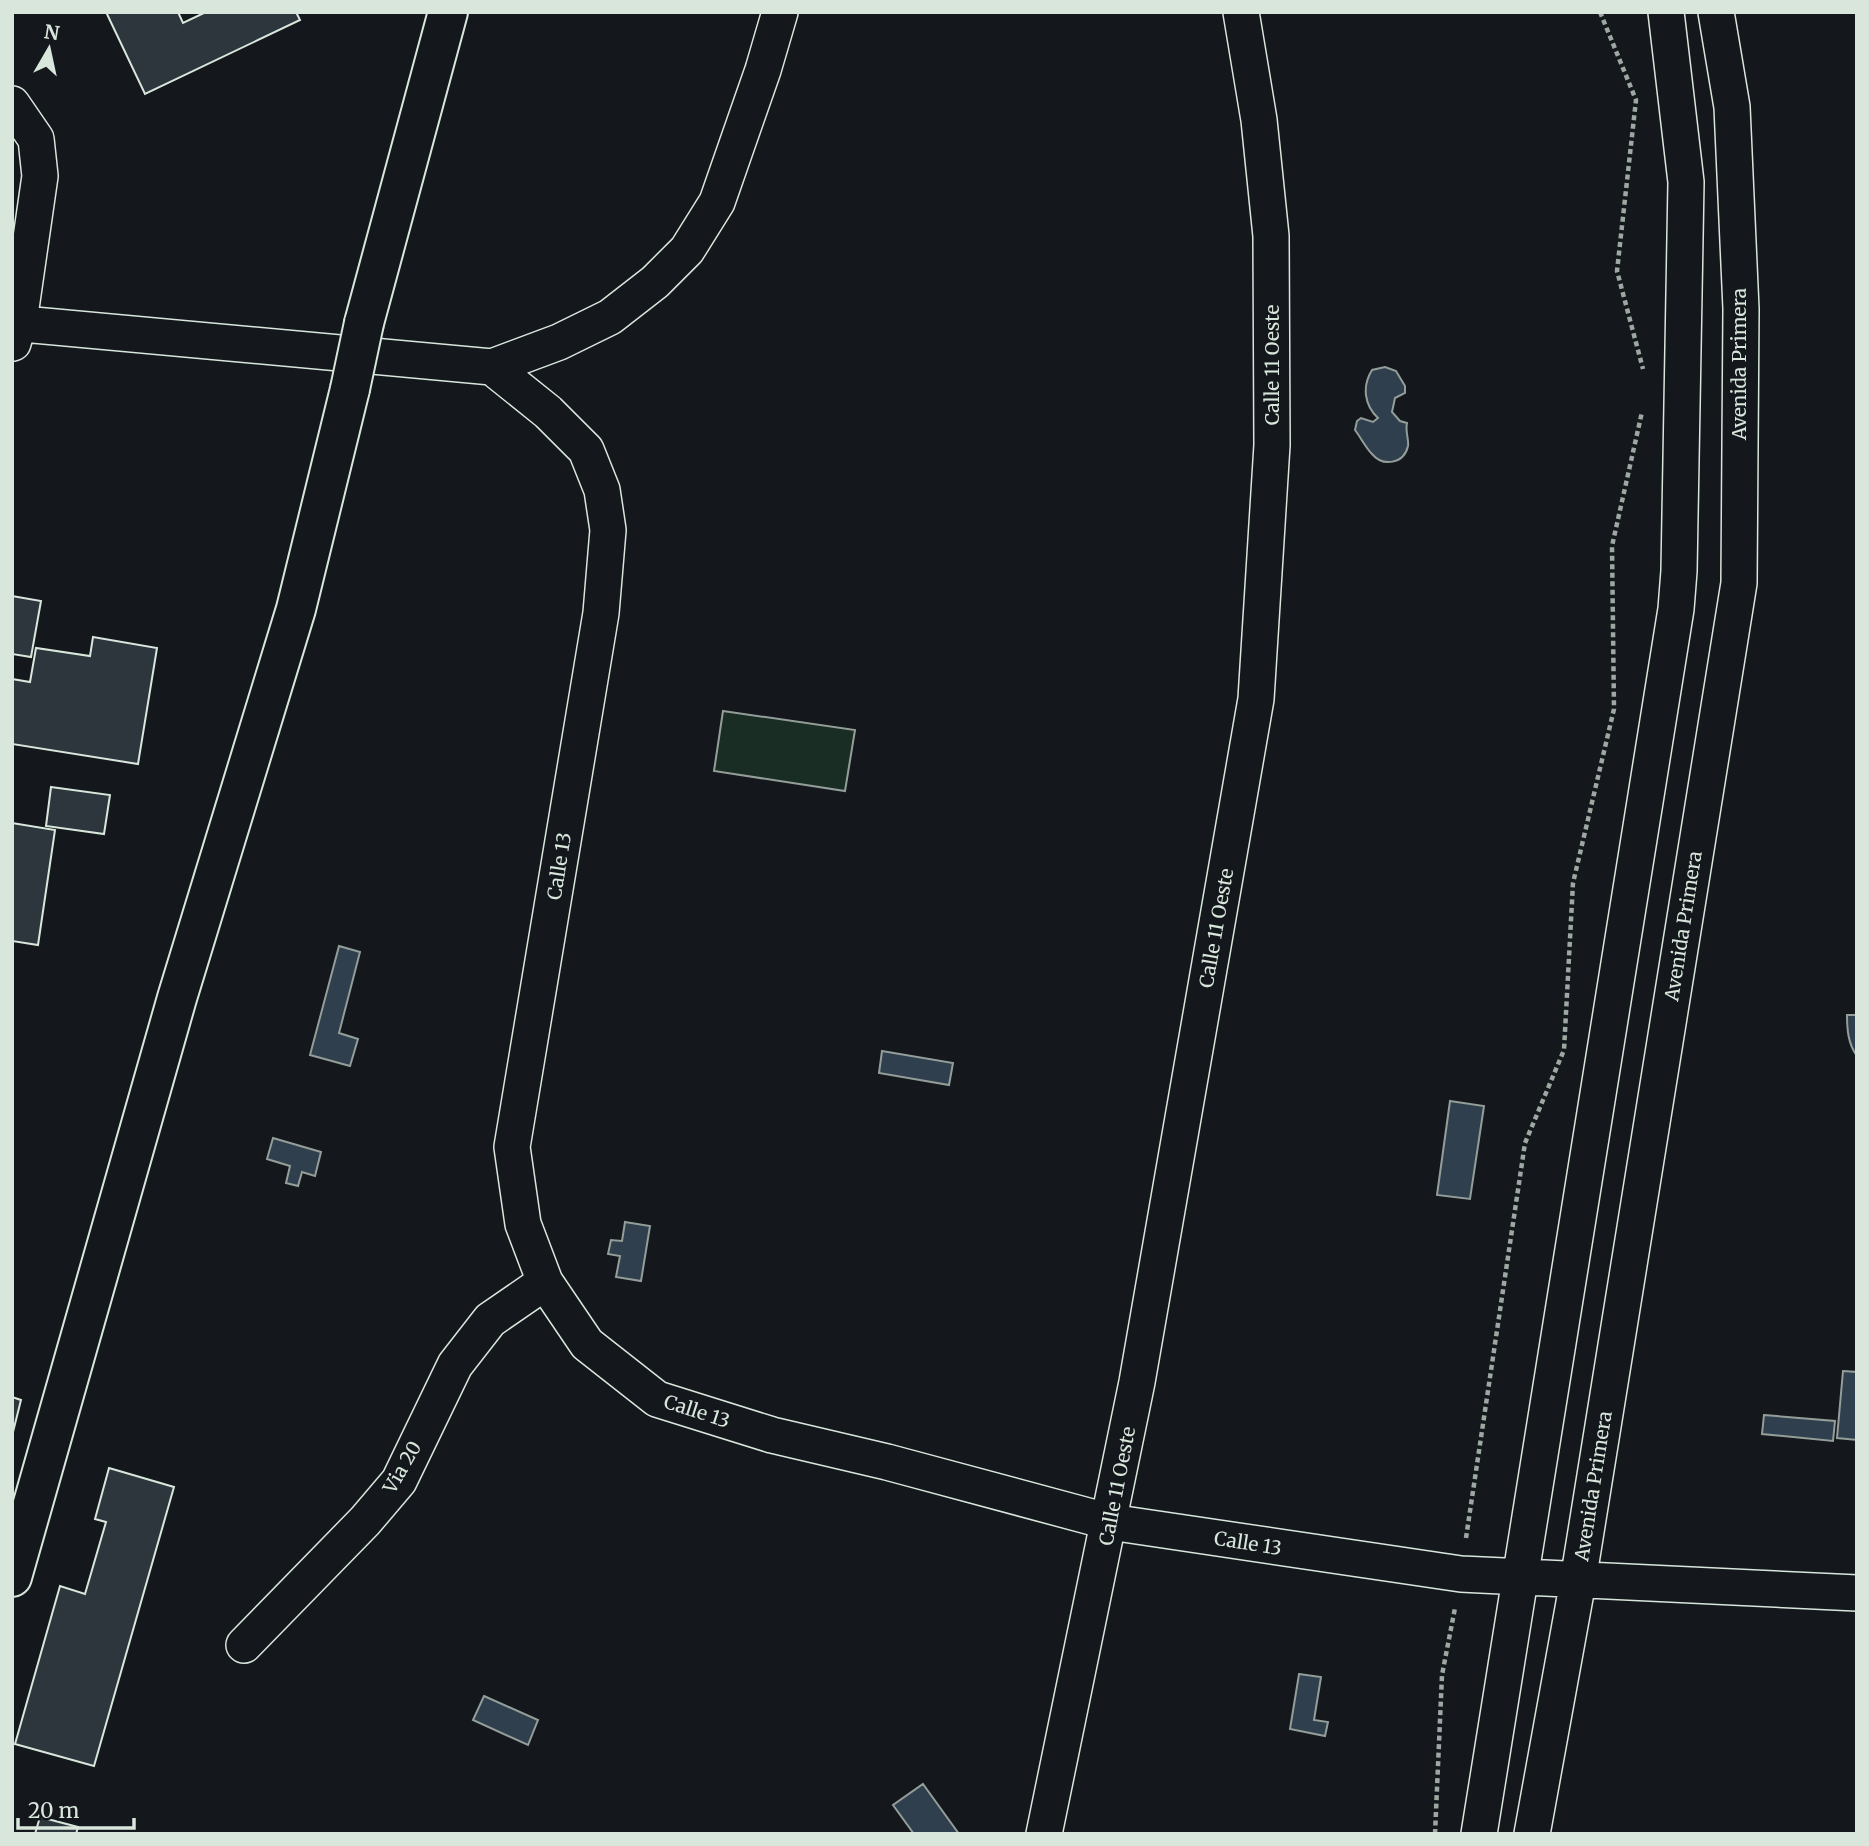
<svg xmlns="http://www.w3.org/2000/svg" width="1869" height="1846" font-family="Merriweather,serif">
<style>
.green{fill:#1a2d24;stroke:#939e99;stroke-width:2}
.water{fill:#2f3f4d;stroke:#939e99;stroke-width:2}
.building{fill:#2c363c;stroke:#d8e6dc;stroke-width:2}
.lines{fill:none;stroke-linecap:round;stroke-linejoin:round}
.minor-casing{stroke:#d8e6dc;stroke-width:38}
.secondary-casing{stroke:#d8e6dc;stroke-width:42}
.path{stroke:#9da8a2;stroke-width:4.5;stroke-dasharray:5 3.5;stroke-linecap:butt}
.minor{stroke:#14181c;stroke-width:35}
.secondary{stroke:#14181c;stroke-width:38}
.secondary-bridge-casing{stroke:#d8e6dc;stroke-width:42;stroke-linecap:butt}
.secondary-bridge{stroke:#14181c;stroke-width:38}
.labels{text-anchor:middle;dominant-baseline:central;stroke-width:5;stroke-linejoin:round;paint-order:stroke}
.street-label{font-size:19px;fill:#d8e6dc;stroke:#14181c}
</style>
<rect width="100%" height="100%" fill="#14181c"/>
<path class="green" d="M723,711L855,730L845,791L714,771Z"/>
<path class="water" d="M1385,367L1396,371L1405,386V393L1395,398L1392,412L1400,421L1407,423C1405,431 1409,439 1408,446C1404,464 1383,467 1372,454C1366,448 1361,438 1355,430L1357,421L1361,418L1373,422L1378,418C1364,405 1362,386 1372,370Z
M339,946L360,952L339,1033L358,1039L350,1066L310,1055Z
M1847,1015H1857V1056C1848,1044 1847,1029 1847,1015Z
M882,1051L953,1063L949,1085L879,1073Z
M1450,1101L1484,1106L1470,1199L1437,1195Z
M273,1138L321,1152L315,1176L302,1172L298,1186L286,1183L290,1166L267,1159Z
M625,1222L650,1226L641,1281L616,1277L620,1256L608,1254L611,1240L622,1241Z
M1843,1371L1857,1372V1440L1837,1438Z
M1764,1415L1835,1421L1833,1441L1762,1434Z
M1299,1674L1321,1677L1314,1720L1328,1722L1325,1736L1290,1729Z
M484,1696L538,1720L528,1745L473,1720Z
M923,1784L959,1834H914L893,1805Z"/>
<path class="building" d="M106,12H178L183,23L206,12H296L300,20L145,94Z
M12,596L41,601L31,657L12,654Z
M93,637L157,648L138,764L12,744V679L30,682L36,648L90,656Z
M51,787L110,795L104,834L46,826Z
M12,823L55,830L38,945L12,941Z
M12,1397L21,1400L12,1436Z
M109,1468L174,1487L94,1766L15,1744L60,1586L85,1594L106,1522L95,1519Z
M40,1817L78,1827L76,1834H35Z"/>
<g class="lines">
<g class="minor-casing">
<path id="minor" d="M12,104L36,139L40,176L19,322L13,343
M12,323L492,367L559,342L610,317L655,282L687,250L717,202L763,70L780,12
M492,367L548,412L586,450L602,490L608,530L601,613L512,1147L523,1224L545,1282L587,1344L657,1399L772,1435L887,1462L1110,1522L1461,1574L1857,1593
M244,1645L365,1521L399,1481L455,1365L490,1320L545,1282
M1044,1834L1137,1382L1256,699L1272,445L1271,236L1259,120L1241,12
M1479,1834L1676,609L1679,571L1686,182L1666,12
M1532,1834L1578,1581L1739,583L1741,309L1732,107L1716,12"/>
</g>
<g class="secondary-casing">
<path id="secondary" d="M364,323L448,12
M12,1577L177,998L296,609L350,389"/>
</g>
<path class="path" d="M1600,12L1636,100L1617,271L1643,369
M1466,1538L1525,1143L1564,1050L1573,883L1614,709L1612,546L1642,412
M1435,1834L1442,1675L1455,1608"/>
<use href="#minor" class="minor"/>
<use href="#secondary" class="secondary"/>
<g class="secondary-bridge-casing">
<path id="secondary-bridge" d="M350,389L364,323"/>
</g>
<use href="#secondary-bridge" class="secondary-bridge"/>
</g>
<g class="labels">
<g class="street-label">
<text transform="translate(1739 364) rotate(-90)">Avenida Primera</text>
<text transform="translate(1272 365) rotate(-90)">Calle 11 Oeste</text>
<text transform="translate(559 866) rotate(-81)">Calle 13</text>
<text transform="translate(1683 926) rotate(-81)">Avenida Primera</text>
<text transform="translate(1216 928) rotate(-80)">Calle 11 Oeste</text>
<text transform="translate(697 1411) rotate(18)">Calle 13</text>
<text transform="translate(402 1467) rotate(-60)">Via 20</text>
<text transform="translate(1117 1486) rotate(-79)">Calle 11 Oeste</text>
<text transform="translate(1593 1486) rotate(-81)">Avenida Primera</text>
<text transform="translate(1248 1543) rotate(9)">Calle 13</text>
</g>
</g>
<rect width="1869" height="1846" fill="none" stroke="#d8e6dc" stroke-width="28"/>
<g transform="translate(49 49) rotate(9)" stroke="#14181c" stroke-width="5" paint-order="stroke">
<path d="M0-5L12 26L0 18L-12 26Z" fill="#d8e6dc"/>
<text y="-10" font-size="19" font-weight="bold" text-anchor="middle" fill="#d8e6dc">N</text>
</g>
<path d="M18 1818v10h116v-10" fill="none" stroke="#d8e6dc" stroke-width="3.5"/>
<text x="28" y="1818" font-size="21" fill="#d8e6dc" stroke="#14181c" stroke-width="5" paint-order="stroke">20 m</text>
</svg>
